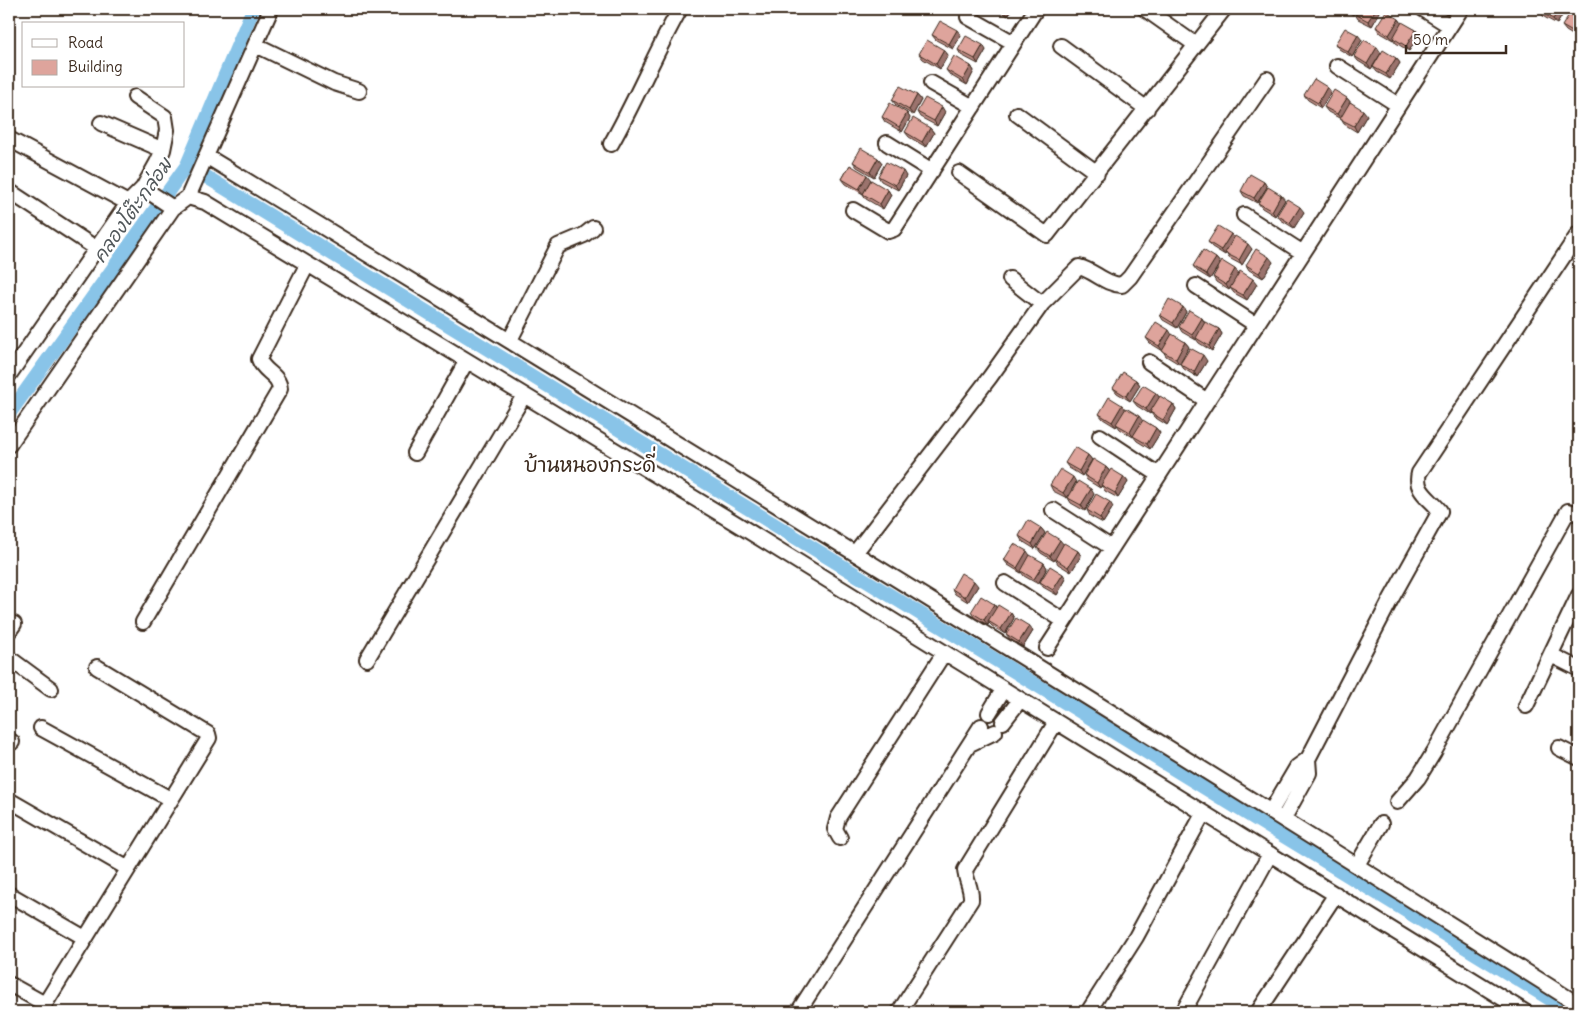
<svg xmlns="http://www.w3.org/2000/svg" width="1588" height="1021" font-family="Delius,'Playpen Sans Thai',sans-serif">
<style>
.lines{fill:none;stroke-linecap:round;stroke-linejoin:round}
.canal{stroke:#89c4e8;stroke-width:14}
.minor-casing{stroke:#3b2a1e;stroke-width:18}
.minor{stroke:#fff;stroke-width:14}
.wall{fill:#bf8d86;stroke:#3b2a1e}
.shaded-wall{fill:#9b736d;stroke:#3b2a1e}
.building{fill:#dea49c;stroke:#3b2a1e}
.labels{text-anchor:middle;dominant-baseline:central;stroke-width:4.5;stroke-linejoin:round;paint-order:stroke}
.water-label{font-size:19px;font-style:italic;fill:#52585b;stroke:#fff}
.quarter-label{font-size:20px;fill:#3b2a1e;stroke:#fff}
</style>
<rect width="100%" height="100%" fill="#fff"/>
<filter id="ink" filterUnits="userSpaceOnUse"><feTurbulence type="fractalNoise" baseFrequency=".02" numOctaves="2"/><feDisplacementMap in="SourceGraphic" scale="10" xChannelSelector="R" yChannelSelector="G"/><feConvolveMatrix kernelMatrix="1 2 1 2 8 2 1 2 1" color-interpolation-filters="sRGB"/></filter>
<g filter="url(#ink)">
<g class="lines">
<path class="canal" d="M187,165L1571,1012
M9,414L187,165L253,9"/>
<g class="minor-casing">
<path id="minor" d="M1145,9L1196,45
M1423,9L1450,26
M968,17L1014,43
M256,45L334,83L359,91
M1061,46L1147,109
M1337,66L1398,105
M931,83L973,107
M135,97L165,117L167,130L163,150
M1017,114L1097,173
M101,123L163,150L157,163L143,188
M9,139L128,203
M887,143L932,171
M611,144C636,100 655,53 680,9
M206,156C666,435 1123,718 1579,1005
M959,173L1047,235L1224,9
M9,191L97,249
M188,197L205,202L737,524L1525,1012
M853,210L888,231L894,229L1036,9
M1244,215L1303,253
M1010,279L1042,304
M1196,286L1256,325
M510,340L558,246L584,235L593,228
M1149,362L1207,401
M9,375L128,203L143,188L173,208
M1100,436L1159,475
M9,445L173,208L188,197L271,9
M415,453L466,362
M1053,510L1112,548
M855,553L990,377L1042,304L1079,267C1095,271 1104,284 1122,285L1130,277L1267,79
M1005,583L1064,621
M143,622L280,389C279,374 263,372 259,359L307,265
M9,631L14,624
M1047,648L1461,9
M1551,655L1579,669
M9,658L51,689
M367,659L523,397
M1526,706L1579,595
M989,713L1003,690
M1003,722L1020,700
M41,728L170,799
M9,740L12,742
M970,744L995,732
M1559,748L1579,758
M9,800L127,868
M1397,802L1418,778L1434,752L1568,511L1579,514
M1271,811L1297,767L1308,759L1391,599L1440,511C1430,498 1414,491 1419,473L1579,233
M1284,818L1309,773L1308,759
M840,838L835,829L838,818L944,653
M1357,865L1381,824
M9,894L85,938
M9,984L45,1004
M40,1012L209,738L208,734L97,667
M798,1012L981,726
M899,1012L971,900C972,889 966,881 965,870L1056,722
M1088,1012L1136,937L1203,814
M1183,1012L1270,854
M1258,1012L1336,894"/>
</g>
<use href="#minor" class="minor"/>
</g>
<path class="wall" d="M995,9H1012L1008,16Z
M1342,9H1357L1353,15Z
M1358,9H1380L1381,10L1372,26L1358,19L1355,14Z
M1566,9L1557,24L1544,17L1540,12Z
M1579,14V39L1566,31L1562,26Z
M1399,19L1402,23L1416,30L1419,35L1409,51L1396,43L1393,39V40L1379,32L1376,27Z
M932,35H961L953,49L936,40Z
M1362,40L1352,57L1339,49L1335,44Z
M944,50L948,55L940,69L923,59L919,54Z
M958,50H986L978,64L961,55Z
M1381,53L1371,69L1358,61L1354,56Z
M1396,58L1400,63L1390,79L1377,72L1373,67Z
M971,66L974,71L967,85L950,75L946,70Z
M1327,87L1331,92L1321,108L1308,100L1304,95Z
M917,95L921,100L913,115L896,105L892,100Z
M1347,98L1350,102L1367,115L1357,132L1344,124L1341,119L1328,112L1324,107Z
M917,112H945L937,126L920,117Z
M907,113L910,118L902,132L885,122L882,117Z
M930,128L934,133L926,147L909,137L905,132Z
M878,158L882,163L874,177L857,167L853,162Z
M850,165L863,194L846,184L842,179Z
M878,176H906L898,190L881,181Z
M1264,182L1267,187L1257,203L1244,196L1241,191Z
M888,190L891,195L883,209L866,199L863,194Z
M1285,200L1275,216L1262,208L1258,203Z
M1304,212L1294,228L1281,220L1277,215Z
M1231,234L1234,238L1252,249L1242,265L1229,258L1226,253L1225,255L1212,247L1208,242Z
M1216,258L1220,263L1210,279L1197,271L1193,266Z
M1273,262L1263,278L1249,270L1246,265Z
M1239,273L1257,284L1247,300L1234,293L1230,288L1229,290L1216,282L1213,277Z
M1183,307L1186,312L1177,328L1163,320L1160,315Z
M1202,318L1205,323L1219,329L1222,334L1212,351L1199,343L1196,339V340L1182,332L1179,327Z
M1172,335L1185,342L1189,347L1179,364L1166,356L1163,351L1150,343L1146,338Z
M1207,361L1197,377L1184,369L1180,364Z
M1136,380L1140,385L1130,401L1117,393L1113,388Z
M1156,393L1159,397L1173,404L1176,409L1167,425L1154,417L1151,413L1150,414L1137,406L1133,401Z
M1125,410L1143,421L1156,428L1160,433L1150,449L1137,441L1133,436V437L1120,429L1117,425L1116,427L1103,419L1099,414Z
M1088,455L1092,460L1082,476L1069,468L1065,463Z
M1106,467L1110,471L1124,477L1128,482L1118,498L1105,491L1102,486L1100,488L1087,480L1084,475Z
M1076,482L1067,498L1053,491L1050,485Z
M1094,494L1085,511L1071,503L1068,498Z
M1113,507L1103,523L1090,516L1087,510Z
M1041,528L1045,533L1035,549L1022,541L1019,536Z
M1063,545L1078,551L1081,556L1071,572L1058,564L1055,559L1054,561L1041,553L1037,548Z
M1030,556L1044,563L1047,568L1038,584L1024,576L1021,572V573L1008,565L1004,560Z
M1066,579L1057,595L1043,587L1040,582Z
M978,586L968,602L955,594L952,589Z
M994,604L996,607L1011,613L1014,618L1005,634L992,626L989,623L988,625L974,617L971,612Z
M1033,631L1023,647L1010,639L1006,634Z"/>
<path class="shaded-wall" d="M1005,9H1012L1008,16L1004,11Z
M1351,9H1357L1353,15L1350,10Z
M1376,9H1380L1381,10L1372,26L1368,21Z
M1560,9H1566L1557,24L1553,19Z
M1399,19L1402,24L1393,40L1389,35Z
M1579,28V39L1576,34Z
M957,30L961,35L953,49L949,44Z
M1416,30L1419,35L1409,51L1406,46Z
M1358,35L1362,40L1352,57L1348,52Z
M983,45L986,50L978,64L975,59Z
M1377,47L1381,53L1371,69L1367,64Z
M944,50L948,55L940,69L936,64Z
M1396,58L1400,63L1390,79L1386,74Z
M971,66L974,71L967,85L963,80Z
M1327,87L1331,92L1321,108L1318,103Z
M917,95L921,100L913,115L909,110Z
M1347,98L1351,103L1341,119L1337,114Z
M942,107L945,112L937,126L934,121Z
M1363,110L1367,115L1357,132L1354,126Z
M907,113L910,118L902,132L899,127Z
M930,128L934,133L926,147L922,142Z
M878,158L882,163L874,177L870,172Z
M903,171L906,176L898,190L895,185Z
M867,175L871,180L863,194L859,189Z
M1264,182L1267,187L1257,203L1254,198Z
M888,190L891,195L883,209L880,204Z
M1281,195L1285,200L1275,216L1272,211Z
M1300,207L1304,212L1294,228L1290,223Z
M1231,234L1235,239L1225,255L1221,250Z
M1248,244L1252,249L1242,265L1239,260Z
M1269,257L1273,262L1263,278L1259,273Z
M1216,258L1220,263L1210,279L1206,274Z
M1235,269L1239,274L1229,290L1226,285Z
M1253,279L1257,284L1247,300L1243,295Z
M1183,307L1186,312L1177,328L1173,323Z
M1202,318L1205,324L1196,340L1192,335Z
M1219,329L1222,334L1212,351L1209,346Z
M1169,330L1172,335L1163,351L1159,346Z
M1185,342L1189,347L1179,364L1176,359Z
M1203,355L1207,361L1197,377L1194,372Z
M1136,380L1140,385L1130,401L1126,396Z
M1156,393L1160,398L1150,414L1146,409Z
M1173,404L1176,409L1167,425L1163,420Z
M1122,405L1126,410L1116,427L1112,422Z
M1139,416L1143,421L1133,437L1130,432Z
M1156,428L1160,433L1150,449L1147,444Z
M1088,455L1092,460L1082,476L1079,471Z
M1106,467L1110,472L1100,488L1097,483Z
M1073,477L1076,482L1067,498L1063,493Z
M1124,477L1128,482L1118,498L1115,493Z
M1091,489L1094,494L1085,511L1081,505Z
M1110,502L1113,507L1103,523L1100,518Z
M1041,528L1045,533L1035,549L1032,544Z
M1060,540L1064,545L1054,561L1050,556Z
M1027,551L1031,557L1021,573L1017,568Z
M1078,551L1081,556L1071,572L1068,567Z
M1044,563L1047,568L1038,584L1034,579Z
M1063,574L1066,579L1057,595L1053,590Z
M974,581L978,586L968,602L965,597Z
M994,604L997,609L988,621L989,623L988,625L984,620Z
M1011,613L1014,618L1005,634L1001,629Z
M1029,626L1033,631L1023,647L1019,642Z"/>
<path class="building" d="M1358,9H1376L1368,21L1355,14Z
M1542,9H1560L1553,19L1540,12Z
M1572,10L1579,14V28L1576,34L1562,26Z
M1386,11L1399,19L1389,35L1376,27Z
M940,21L957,30L949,44L932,35Z
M1402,22L1416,30L1406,46L1393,38Z
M1345,28L1358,35L1348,52L1335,44Z
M966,36L983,45L975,59L958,50Z
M927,40L944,50L936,64L919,54Z
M1364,40L1377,47L1367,64L1354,56Z
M1383,50L1396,58L1386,74L1373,67Z
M954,56L971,66L963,80L946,70Z
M1314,79L1327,87L1318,103L1304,95Z
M900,86L917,95L909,110L892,100Z
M1334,90L1347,98L1337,114L1324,107Z
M925,98L942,107L934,121L917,112Z
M1350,102L1363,110L1354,126L1340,119Z
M890,103L907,113L899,127L882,117Z
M913,118L930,128L922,142L905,132Z
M861,148L878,158L870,172L853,162Z
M886,162L903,171L895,185L878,176Z
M850,165L867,175L859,189L842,179Z
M1250,174L1264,182L1254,198L1241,191Z
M871,180L888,190L880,204L863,194Z
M1268,187L1281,195L1272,211L1258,203Z
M1287,199L1300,207L1290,223L1277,215Z
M1218,226L1231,234L1221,250L1208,242Z
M1235,236L1248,244L1239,260L1225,253Z
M1256,249L1269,257L1259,273L1246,265Z
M1203,250L1216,258L1206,274L1193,266Z
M1222,261L1235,269L1226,285L1213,277Z
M1240,271L1253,279L1243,295L1230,288Z
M1169,299L1183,307L1173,323L1160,315Z
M1189,310L1202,318L1192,335L1179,327Z
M1156,322L1169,330L1159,346L1146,338Z
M1205,322L1219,329L1209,346L1196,338Z
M1172,334L1185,342L1176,359L1162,351Z
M1190,348L1203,355L1194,372L1180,364Z
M1123,372L1136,380L1126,396L1113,388Z
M1143,385L1156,393L1146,409L1133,401Z
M1160,396L1173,404L1163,420L1150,412Z
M1109,397L1122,405L1112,422L1099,414Z
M1126,408L1139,416L1130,432L1116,424Z
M1143,420L1156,428L1147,444L1133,436Z
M1075,447L1088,455L1079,471L1065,463Z
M1093,459L1106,467L1097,483L1084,475Z
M1060,469L1073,477L1063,493L1050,485Z
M1111,469L1124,477L1115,493L1101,485Z
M1078,481L1091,489L1081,505L1068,498Z
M1096,494L1110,502L1100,518L1087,510Z
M1028,520L1041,528L1032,544L1019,536Z
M1047,532L1060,540L1050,556L1037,548Z
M1064,543L1078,551L1068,567L1055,559Z
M1014,544L1027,551L1017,568L1004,560Z
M1030,555L1044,563L1034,579L1021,571Z
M1050,566L1063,574L1053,590L1040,582Z
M961,573L974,581L965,597L952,589Z
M981,596L994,604L984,620L971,612Z
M998,605L1011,613L1001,629L988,621Z
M1016,618L1029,626L1019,642L1006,634Z"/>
</g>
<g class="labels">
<g class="water-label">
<text transform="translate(132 210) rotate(-55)">คลองโต๊ะกล่อม</text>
</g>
<g class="quarter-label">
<text x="590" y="464">บ้านหนองกระดี่</text>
</g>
</g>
<rect width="1588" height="1021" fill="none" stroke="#fff" stroke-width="30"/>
<rect x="15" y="15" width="1558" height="991" fill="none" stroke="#3b2a1e" stroke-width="2" filter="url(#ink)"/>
<rect x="22" y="22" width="162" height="65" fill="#ffffff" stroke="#b1aaa5"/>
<rect x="32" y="39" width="25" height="8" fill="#ffffff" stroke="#b1aaa5"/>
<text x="68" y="48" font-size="15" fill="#3b2a1e">Road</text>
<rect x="32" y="60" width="25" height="15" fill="#dea49c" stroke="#b1aaa5"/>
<text x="68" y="72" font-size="15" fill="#3b2a1e">Building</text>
<path d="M1406 45v8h100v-8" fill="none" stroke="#3b2a1e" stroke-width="2.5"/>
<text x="1413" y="45" font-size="15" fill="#3b2a1e" stroke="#ffffff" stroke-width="4" paint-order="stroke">50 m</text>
</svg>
